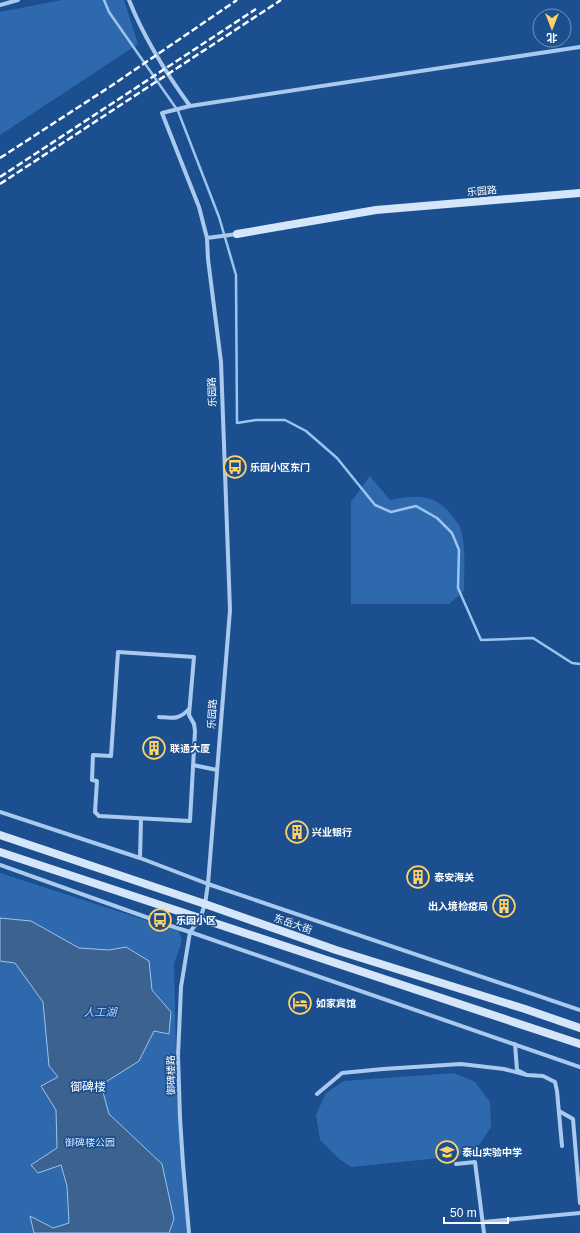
<svg xmlns="http://www.w3.org/2000/svg" width="580" height="1233" font-family="Arial,'Noto Sans SC',sans-serif">
<style>
.green{fill:#2e69ad}
.water{fill:#3c6290;stroke:#9cc4f0}
.lines{fill:none;stroke-linecap:round;stroke-linejoin:round}
.stream{stroke:#9cc4f0;stroke-width:2.5}
.street{stroke:#a9c9ee;stroke-width:4}
.secondary{stroke:#d6e6fa;stroke-width:8}
.rail{stroke:#fff;stroke-width:2.5;stroke-dasharray:7 3;stroke-linecap:butt}
.labels{text-anchor:middle;dominant-baseline:central;stroke-width:3.5;stroke-linejoin:round;paint-order:stroke}
.street-label{font-size:10px;fill:#fff;stroke:#1b4f8f}
.poi-label{font-size:10px;font-weight:bold;fill:#fff;stroke:#1b4f8f;text-anchor:start}
.park-label{font-size:10px;fill:#cfe3fa;stroke:#1b4f8f}
.water-label{font-size:11px;font-style:italic;fill:#b5d3f5;stroke:#1b4f8f}
.quarter-label{font-size:12px;fill:#fff;stroke:#1b4f8f}
</style>
<rect width="100%" height="100%" fill="#1b4f8f"/>
<path class="green" d="M62,0H124L138,44L0,135V12Z
M370,476L390,500C415,495 436,493 453,517C456,521 460,525 461,530C466,550 464,570 464,591L449,604H351V502Z
M0,873L179,931L182,941L174,964L177,1094L187,1233H0Z
M454,1073L475,1082L490,1102L491,1127L479,1145L459,1156L351,1167L338,1158L320,1140L316,1115L326,1093L344,1081Z"/>
<path class="water" d="M0,918L31,921L79,948L109,950L126,947L149,961L152,990L171,1012L169,1034L154,1031L139,1061L101,1085L109,1114L162,1164L174,1219L169,1233H34L30,1216L53,1228L69,1223L67,1186L61,1165L38,1173L31,1165L57,1148L56,1110L41,1086L58,1077L49,1066L43,1002L15,963L0,961Z"/>
<g class="lines">
<path class="stream" d="M104,0L109,12L178,111L219,217L236,275L237,423L256,420H285L306,431L337,458L375,505L391,512L416,506L437,518L452,533L459,550L458,588L481,640L533,638L572,663L580,664"/>
<path class="street" d="M129,0C144,38 166,73 190,106
M0,5L18,0
M207,238L199,207L162,113L190,106L580,47
M118,652L194,657L189,715L194,724L195,731L190,821L99,816L95,812L97,781L92,780L93,755L111,756Z
M159,717C173,718 179,720 189,709
M193,765L217,770
M0,812L140,858L208,884L580,1010
M140,858L141,819
M0,865L171,926L190,932L580,1067
M515,1044L517,1070L527,1075L543,1076L555,1082L557,1091L562,1146
M317,1094L342,1073L383,1069L461,1064L504,1069L527,1075
M559,1111L573,1119L580,1203
M456,1164L475,1162L484,1233
M483,1222L580,1213
M189,1233L183,1164L180,1118L178,1056L181,987L190,932L200,919L205,904L208,884L230,610L221,362L208,259L207,238L237,234"/>
<path class="secondary" d="M237,234L376,210L580,193
M0,835L205,904L336,950L525,1009L580,1028
M0,852L580,1044"/>
<path class="rail" d="M0,158L111,86L237,0
M0,177L256,9
M0,184L281,0"/>
</g>
<defs>
<g id="bus-ring" transform="scale(1.15)"><circle r="9.5" fill="#1b4f8f" stroke="#ffd166" stroke-width="1.5"/><path d="M-5-6H5V4H4V6H2V4H-2V6H-4V4H-5ZM-3.5-4V0h7V-4ZM-3.5 1.2v1.5H-2V1.2ZM2 1.2v1.5H3.5V1.2Z" fill="#ffd166"/></g>
<g id="building-ring" transform="scale(1.15)"><circle r="9.5" fill="#1b4f8f" stroke="#ffd166" stroke-width="1.5"/><path d="M-4-6H4V6H1V3H-1V6H-4ZM-2.5-4.3h1.7v1.8h-1.7ZM.8-4.3h1.7v1.8H.8ZM-2.5-1h1.7V.8h-1.7ZM.8-1h1.7V.8H.8Z" fill="#ffd166"/></g>
<g id="hotel-ring" transform="scale(1.15)"><circle r="9.5" fill="#1b4f8f" stroke="#ffd166" stroke-width="1.5"/><path d="M-6-4.5h1.5V1H6V5H4.5V3h-9V5H-6ZM-4 0a1.8 1.8 0 1 1 3.6 0ZM.5 0V-2.5h3Q6-2.5 6 0Z" fill="#ffd166"/></g>
<g id="school-ring" transform="scale(1.15)"><circle r="9.5" fill="#1b4f8f" stroke="#ffd166" stroke-width="1.5"/><path d="M0-5L7-2L0 1L-7-2ZM-4 1L0 2.5L4 1V4Q0 6-4 4Z" fill="#ffd166"/></g>
</defs>
<g fill-rule="evenodd">
<use href="#bus-ring" x="235" y="467"/>
<use href="#building-ring" x="154" y="748"/>
<use href="#building-ring" x="297" y="832"/>
<use href="#building-ring" x="418" y="877"/>
<use href="#building-ring" x="504" y="906"/>
<use href="#bus-ring" x="160" y="920"/>
<use href="#hotel-ring" x="300" y="1003"/>
<use href="#school-ring" x="447" y="1152"/>
</g>
<g class="labels">
<g class="street-label">
<text transform="translate(482 191) rotate(-5)">乐园路</text>
<text transform="translate(212 392) rotate(-92)">乐园路</text>
<text transform="translate(212 714) rotate(-86)">乐园路</text>
<text transform="translate(293 924) rotate(19)">东岳大街</text>
<text transform="translate(171 1075) rotate(-91)">御碑楼路</text>
</g>
<g class="poi-label">
<text x="250" y="467">乐园小区东门</text>
<text x="170" y="748">联通大厦</text>
<text x="312" y="832">兴业银行</text>
<text x="434" y="877">泰安海关</text>
<text x="488" y="906" text-anchor="end">出入境检疫局</text>
<text x="176" y="920">乐园小区</text>
<text x="316" y="1003">如家宾馆</text>
<text x="462" y="1152">泰山实验中学</text>
</g>
<g class="park-label">
<text x="90" y="1142">御碑楼公园</text>
</g>
<g class="water-label">
<text x="100" y="1012">人工湖</text>
</g>
<g class="quarter-label">
<text x="88" y="1087">御碑楼</text>
</g>
</g>
<g transform="translate(552 28) rotate(180)"><circle r="19" fill="#1b4f8f" stroke="#7695bc"/>
<path d="M0-3L7 15L0 10L-7 15Z" fill="#ffd166"/>
<text y="-6" font-size="11" font-weight="bold" text-anchor="middle" fill="#ffffff">北</text>
</g>
<path d="M444 1217v6h64v-6" fill="none" stroke="#ffffff" stroke-width="2"/>
<text x="450" y="1217" font-size="12" fill="#ffffff" stroke="#1b4f8f" stroke-width="3" paint-order="stroke">50 m</text>
</svg>
